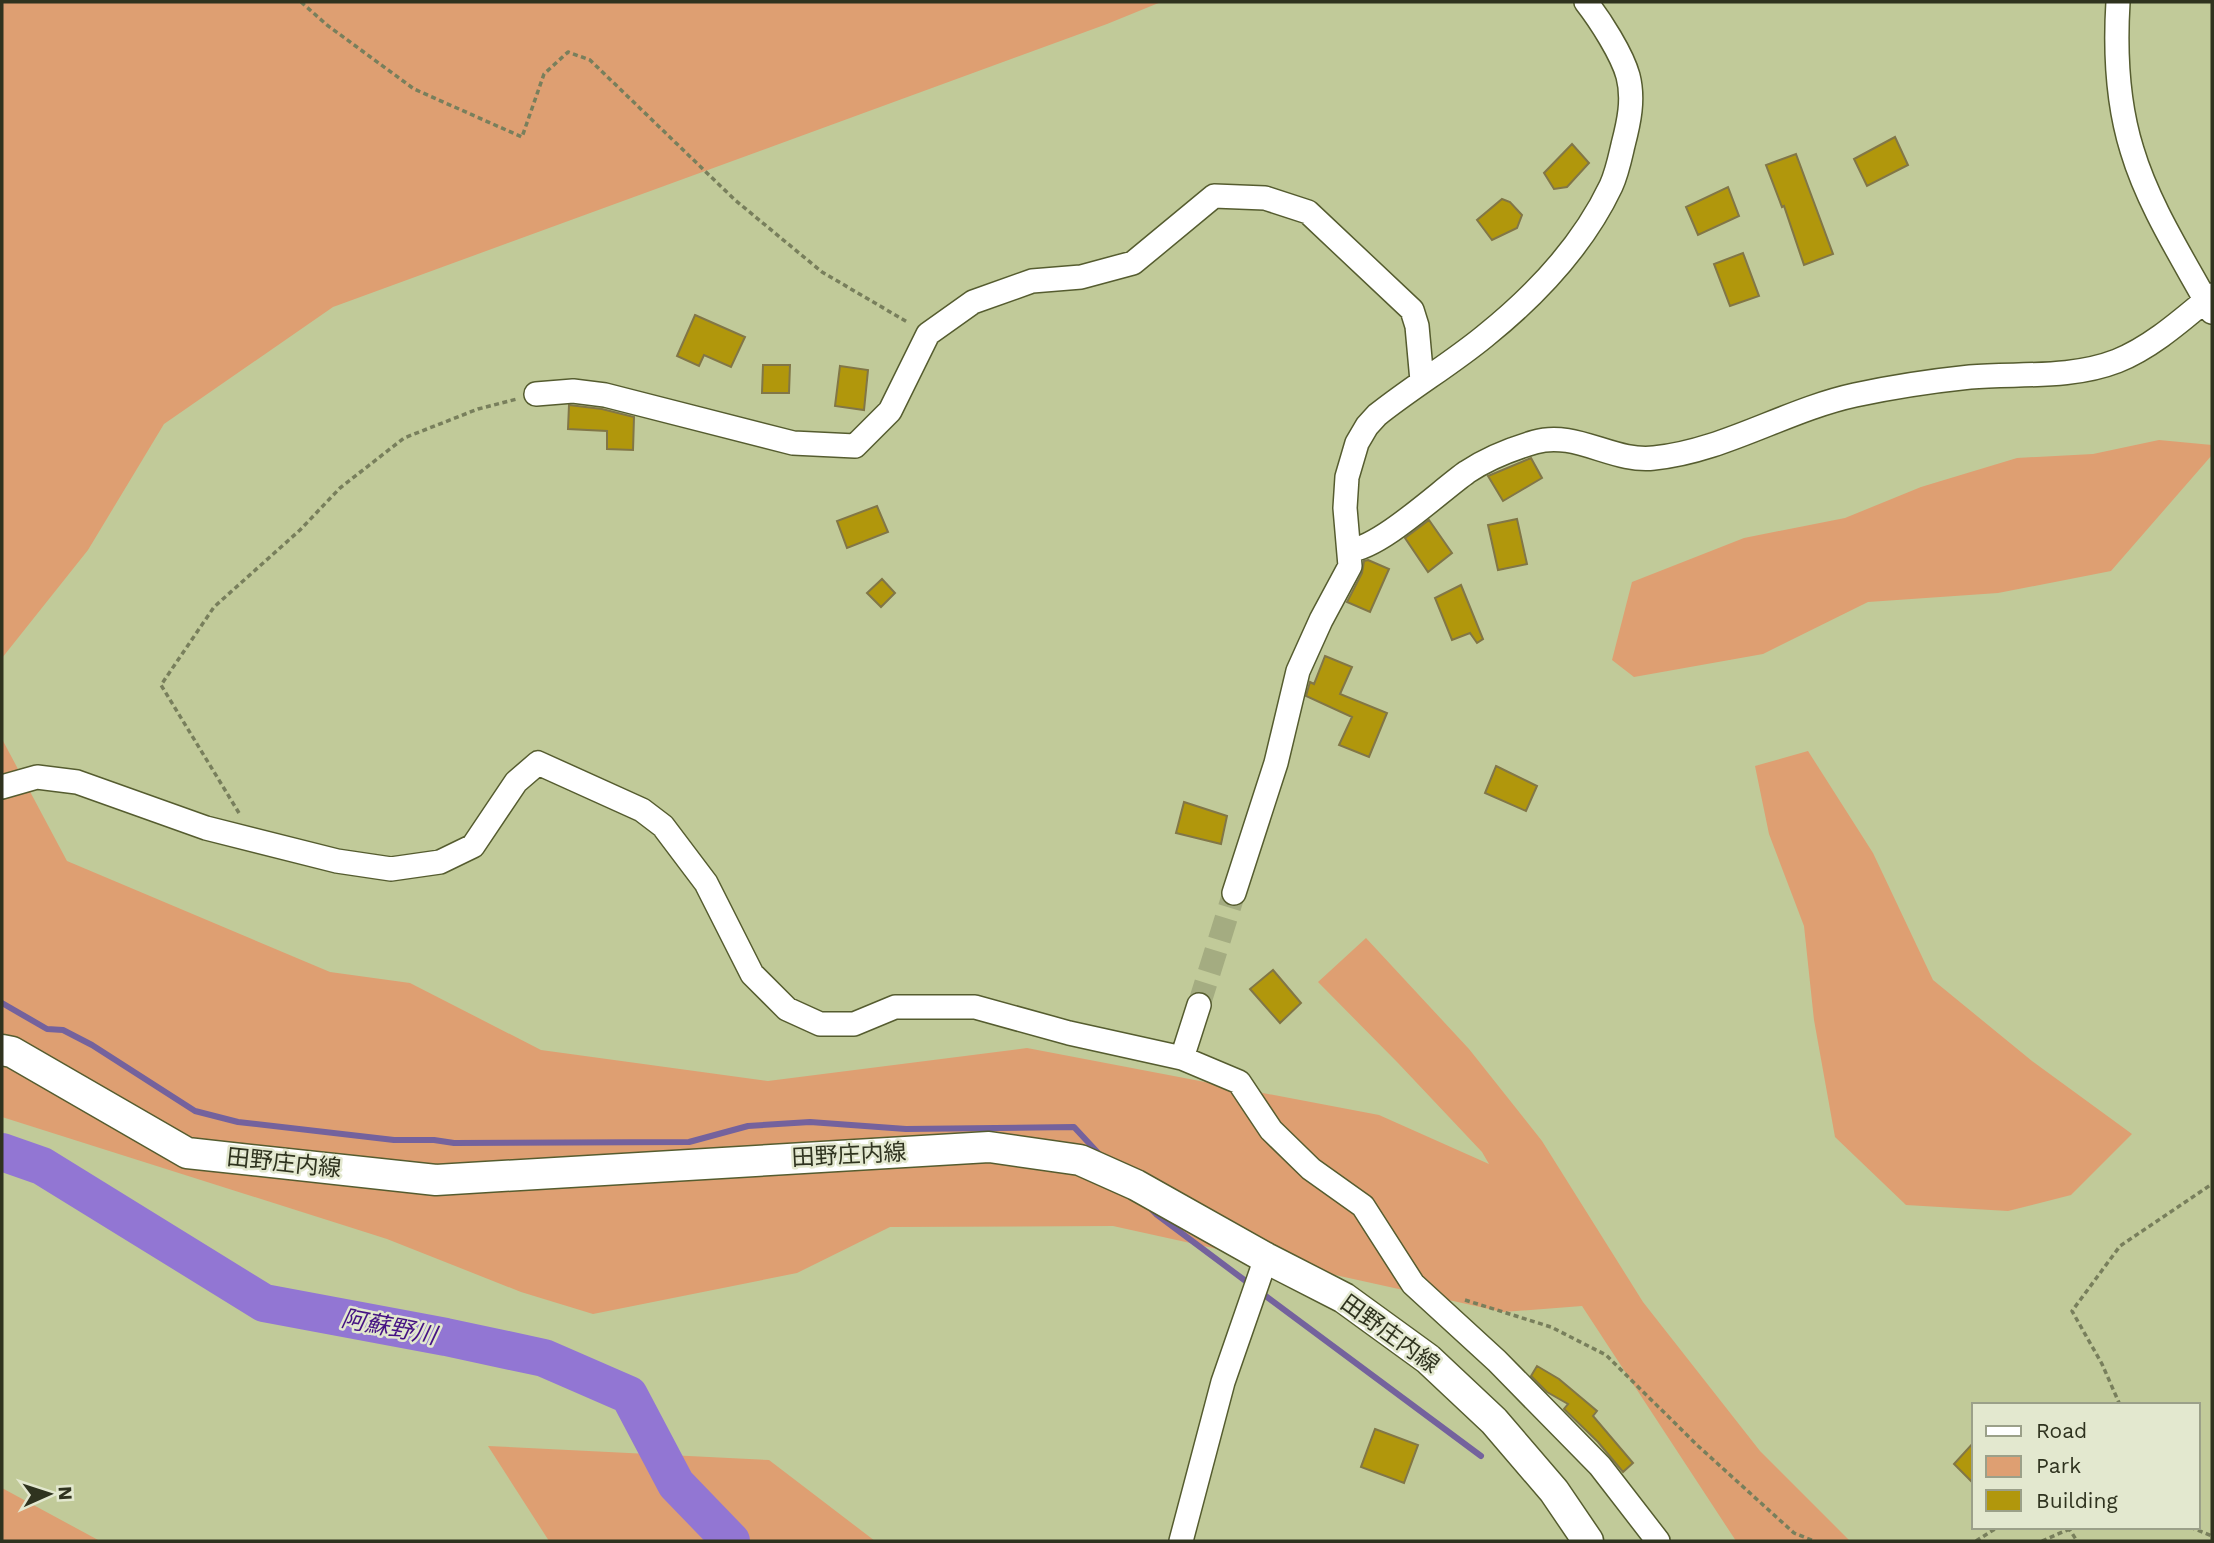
<svg xmlns="http://www.w3.org/2000/svg" width="2214" height="1543" font-family="'Work Sans','Noto Sans JP',sans-serif">
<style>
.green{fill:#de9f72}
.lines{fill:none;stroke-linecap:round;stroke-linejoin:round}
.stream{stroke:#74629d;stroke-width:6}
.river{stroke:#9276d3;stroke-width:38}
.building{fill:#b1970c;stroke:#817647;stroke-width:2}
.minor-tunnel{stroke:#a4ac81;stroke-width:23;stroke-dasharray:23 11;stroke-linecap:butt}
.minor-casing{stroke:#555c2f;stroke-width:26}
.major-casing{stroke:#555c2f;stroke-width:33}
.path{stroke:#787f5c;stroke-width:3.5;stroke-dasharray:5 3.5;stroke-linecap:butt}
.minor{stroke:#fff;stroke-width:23}
.major{stroke:#fff;stroke-width:30}
.labels{text-anchor:middle;dominant-baseline:central;stroke-width:5;stroke-linejoin:round;paint-order:stroke}
.street-label{font-size:23px;fill:#2f331f;stroke:#e3e8cf}
.water-label{font-size:24px;font-style:italic;fill:#451283;stroke:#e3e8cf}
</style>
<rect width="100%" height="100%" fill="#c1ca99"/>
<path class="green" d="M2,2H1161L1107,24L333,307L164,424L88,550L2,658Z
M2159,440L2212,445V455L2111,571L1998,593L1868,602L1763,654L1634,677L1612,660L1632,582L1744,538L1845,518L1921,487L2017,458L2093,454Z
M2,739L67,861L330,972L410,983L541,1050L768,1081L1027,1048L1379,1115L1489,1164L1482,1152L1398,1063L1318,982L1366,938L1469,1049L1542,1141L1643,1302L1760,1451L1850,1541H1736L1582,1306L1503,1312L1113,1226L890,1227L797,1273L593,1314L521,1292L387,1239L2,1117Z
M1808,751L1873,853L1933,980L2032,1061L2132,1134L2071,1195L2008,1211L1906,1205L1835,1137L1814,1020L1804,926L1769,834L1755,766Z
M488,1446L769,1460L875,1541H549Z
M2,1488L100,1541H2Z"/>
<g class="lines">
<path class="stream" d="M2,1003L47,1029L63,1030L92,1045L195,1111L238,1122L394,1140H434L454,1143L689,1142L748,1126L810,1122L906,1129L1074,1127L1100,1155
M1148,1206L1156,1214L1251,1285
M1259,1291L1481,1456"/>
<path class="river" d="M2,1152L42,1166L264,1303L446,1337L544,1358L629,1395L676,1484L731,1541"/>
</g>
<path class="building" d="M1895,137L1908,165L1867,186L1854,159Z
M1572,144L1589,163L1567,187L1554,189L1544,173Z
M1796,154L1833,254L1804,265L1784,206L1782,207L1766,165Z
M1728,187L1739,216L1698,235L1686,207Z
M1502,199L1510,202L1522,215L1517,228L1492,240L1477,220Z
M1743,253L1759,296L1730,306L1714,264Z
M695,315L745,337L731,367L704,355L699,366L677,356Z
M763,365H790L789,393H762Z
M840,366L868,370L864,410L835,406Z
M569,405L602,409L634,417L633,450L607,449V431L568,429Z
M1531,458L1542,478L1503,501L1488,476Z
M877,506L888,532L847,548L837,521Z
M1517,519L1527,564L1498,570L1488,525Z
M1429,520L1452,553L1428,572L1405,538Z
M1368,560L1389,569L1370,612L1347,602L1362,573L1364,561Z
M882,579L895,593L881,607L867,593Z
M1461,585L1483,639L1477,643L1470,633L1452,640L1435,598Z
M1325,656L1352,667L1340,694L1387,713L1369,757L1339,745L1352,717L1306,696L1310,682L1314,684Z
M1496,766L1537,786L1526,811L1485,793Z
M1184,802L1227,816L1221,844L1176,833Z
M1273,970L1301,1003L1280,1023L1250,989Z
M1537,1366L1559,1379L1597,1411L1593,1416L1633,1463L1623,1472L1598,1442L1564,1409L1568,1404L1547,1392L1531,1376Z
M1375,1429L1418,1445L1404,1483L1361,1467Z
M1974,1442V1484L1954,1464Z"/>
<g class="lines">
<path class="minor-tunnel" d="M1199,1005L1234,893"/>
<g class="minor-casing">
<path id="minor" d="M2118,2C2115,51 2117,102 2132,150C2149,207 2184,260 2212,312
M536,394L573,391L605,395L793,443L855,446L890,411L928,334L973,302L1032,281L1081,277L1133,263L1214,196L1265,198L1308,212L1412,310L1417,326L1422,381
M1350,550C1380,548 1440,491 1467,472C1488,458 1511,449 1535,442C1575,430 1614,463 1654,458C1724,451 1786,410 1855,395C1892,387 1932,381 1970,377C2018,373 2071,379 2117,361C2152,347 2183,319 2212,295
M2,787L37,777L77,782L206,828L337,861L391,869L440,862L473,846L516,782L538,763L642,810L663,826L706,883L752,974L787,1009L820,1024H854L895,1007H975L1069,1033L1182,1058L1239,1082L1271,1130L1311,1169L1363,1206L1413,1284L1497,1361L1600,1466L1658,1541
M1234,893L1276,763L1298,671L1321,620L1350,566L1345,508L1347,477L1357,443L1367,426L1377,415C1412,387 1451,364 1485,336C1536,295 1583,245 1611,186C1617,173 1620,158 1623,145C1629,122 1634,99 1628,76C1622,54 1600,20 1586,2
M1182,1058L1199,1005
M1181,1541L1223,1382L1266,1258"/>
</g>
<g class="major-casing">
<path id="major" d="M2,1050L12,1052L187,1153L436,1180L989,1147L1080,1160L1136,1185L1266,1258L1344,1298L1428,1359L1494,1421L1554,1491L1588,1541"/>
</g>
<path class="path" d="M301,2L327,25L414,89L522,137L544,74L568,52L590,60L735,200L822,272L909,323
M239,813L161,685L214,607L300,530L340,488L404,438L478,409L517,399
M1465,1300L1551,1327L1606,1355L1697,1445L1794,1533L1814,1541
M2120,1405L2102,1364L2072,1311L2120,1246L2212,1184
M2068,1527L2077,1541
M2190,1527L2212,1536
M1976,1541L1998,1527
M2042,1541L2074,1527"/>
<use href="#minor" class="minor"/>
<use href="#major" class="major"/>
</g>
<g class="labels">
<g class="street-label">
<text transform="translate(849 1155) rotate(-3)">田野庄内線</text>
<text transform="translate(284 1163) rotate(6)">田野庄内線</text>
<text transform="translate(1390 1334) rotate(36)">田野庄内線</text>
</g>
<g class="water-label">
<text transform="translate(389 1327) rotate(11)">阿蘇野川</text>
</g>
</g>
<rect width="2214" height="1543" fill="none" stroke="#2f331f" stroke-width="7"/>
<rect x="1972" y="1403" width="228" height="126" fill="#e3e8cf" stroke="#9ba089" stroke-width="2"/>
<rect x="1986" y="1426" width="35" height="10" fill="#ffffff" stroke="#9ba089" stroke-width="2"/>
<text x="2036" y="1438" font-size="21" fill="#2f331f">Road</text>
<rect x="1986" y="1456" width="35" height="21" fill="#de9f72" stroke="#9ba089" stroke-width="2"/>
<text x="2036" y="1473" font-size="21" fill="#2f331f">Park</text>
<rect x="1986" y="1490" width="35" height="21" fill="#b1970c" stroke="#9ba089" stroke-width="2"/>
<text x="2036" y="1508" font-size="21" fill="#2f331f">Building</text>
<g transform="translate(49 1494) rotate(87)" stroke="#e3e8cf" stroke-width="5" paint-order="stroke">
<path d="M0-5L12 26L0 18L-12 26Z" fill="#2f331f"/>
<text y="-10" font-size="19" font-weight="bold" text-anchor="middle" fill="#2f331f">N</text>
</g>
</svg>
